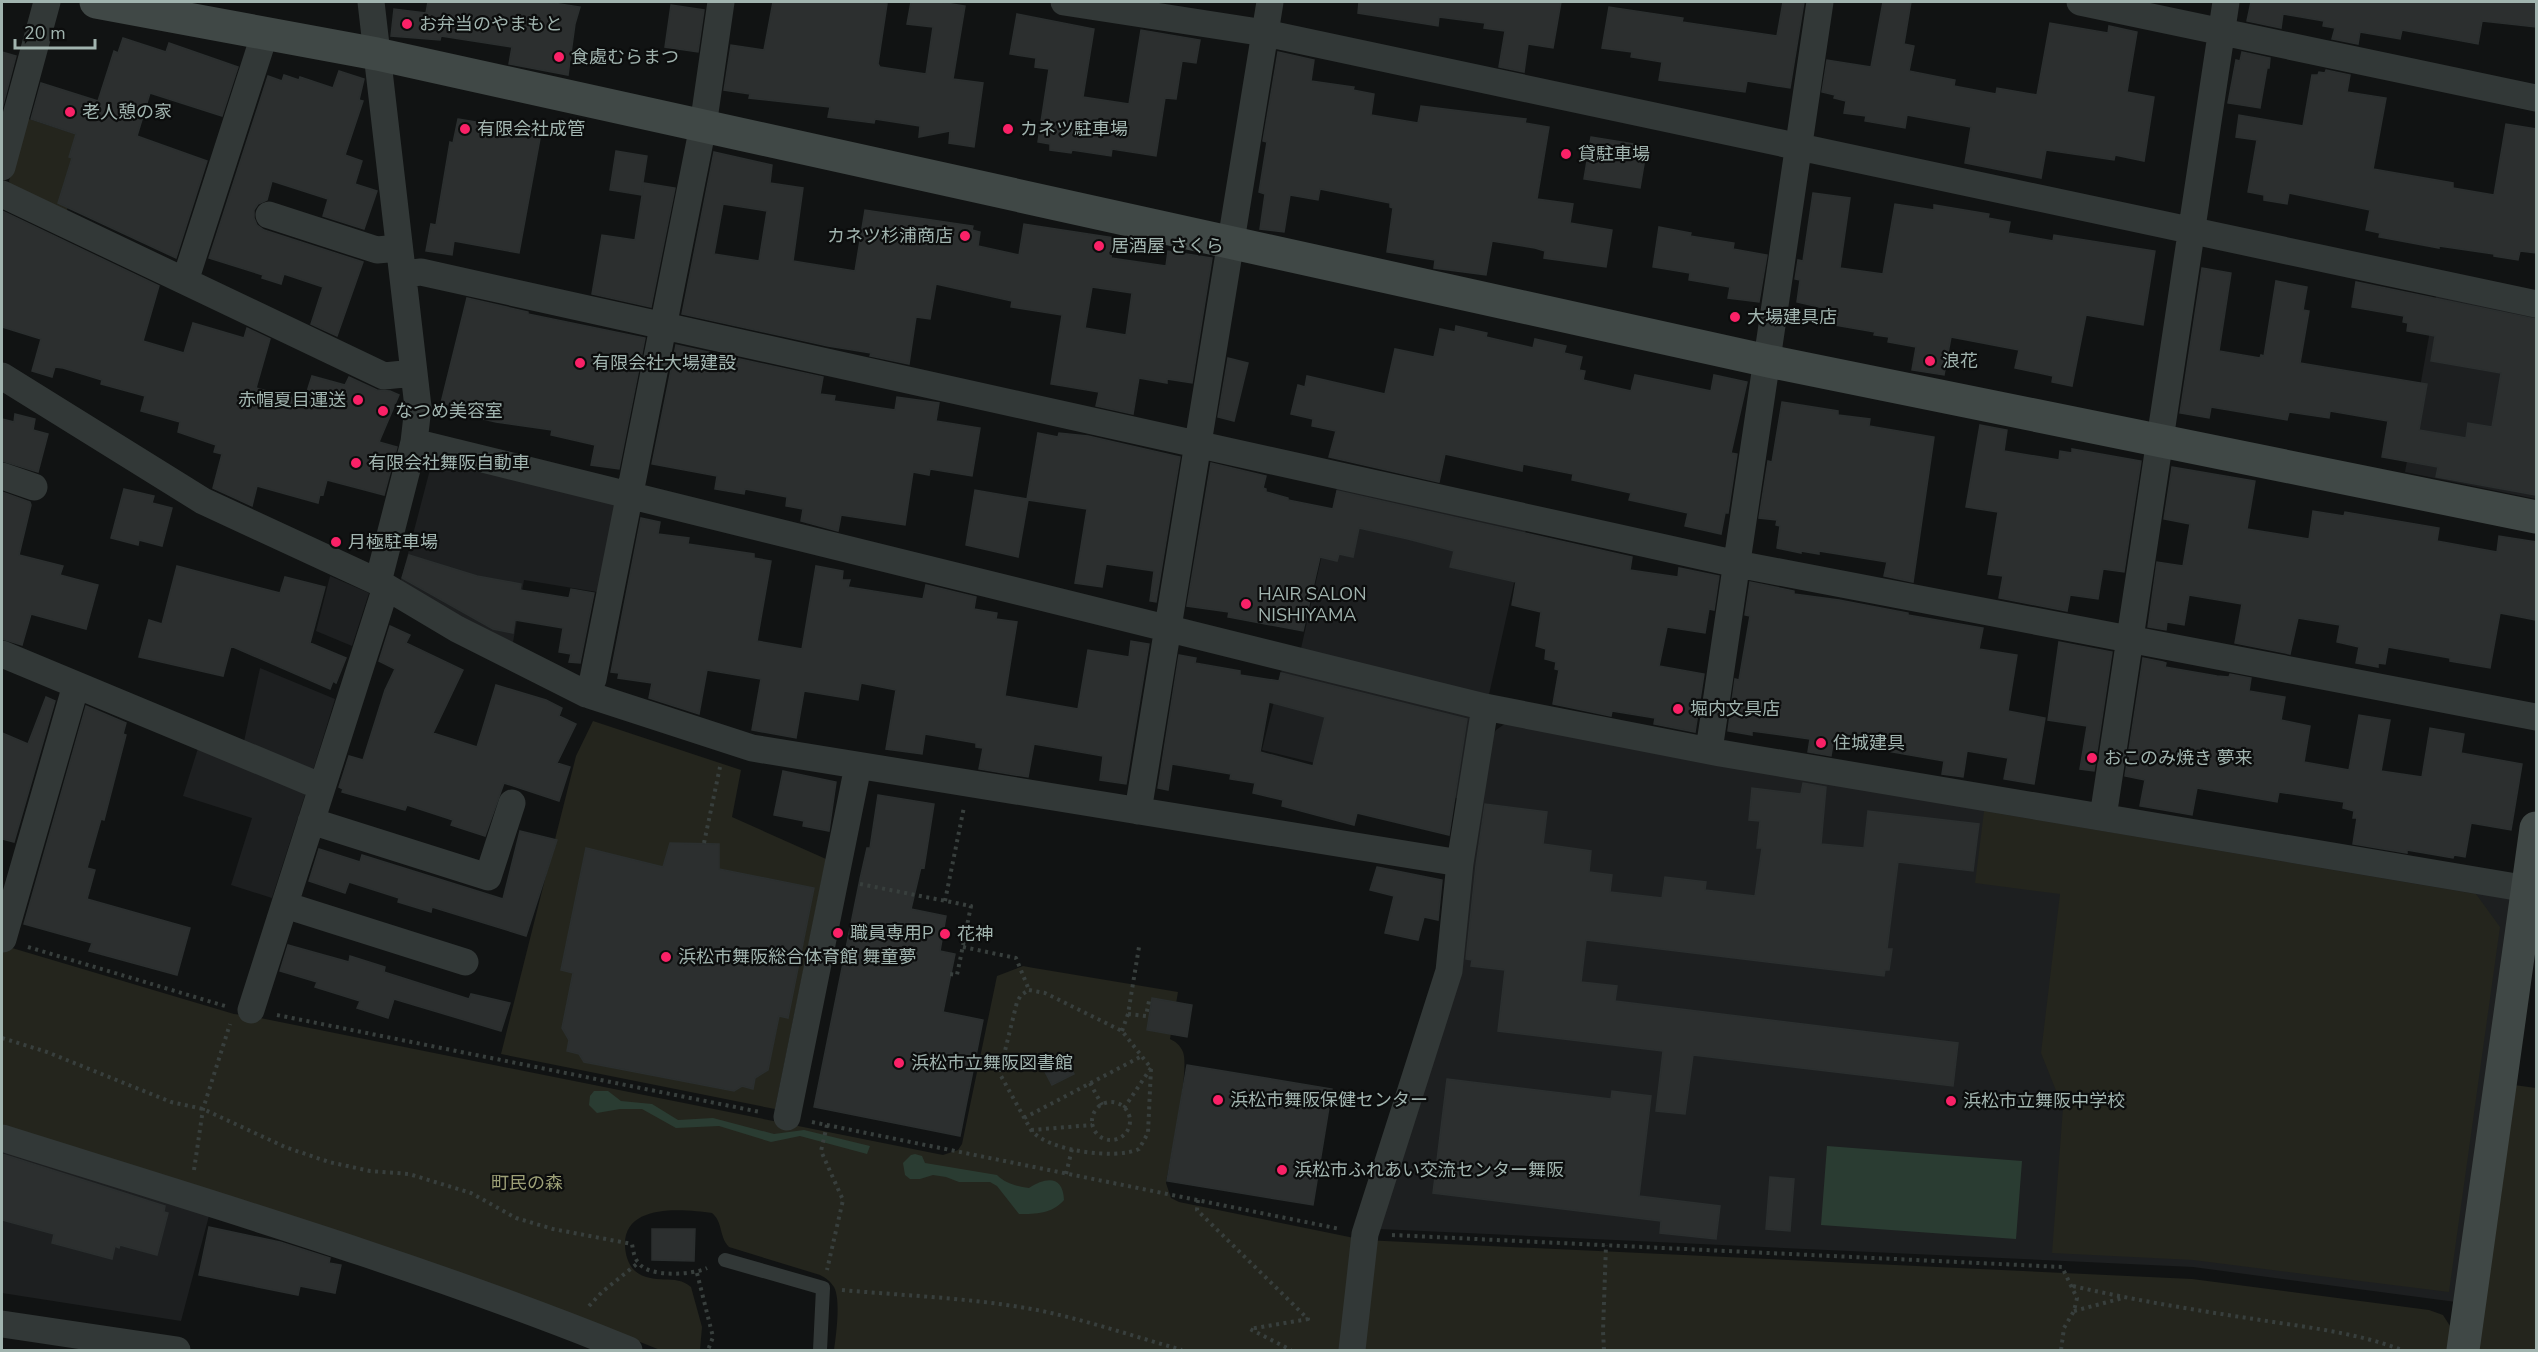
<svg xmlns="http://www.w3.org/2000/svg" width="2538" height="1352" font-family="'Nunito Sans','Noto Sans JP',sans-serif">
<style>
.built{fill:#1d1f20}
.green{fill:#24251d}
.water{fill:#2a3c32}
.building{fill:#2c2f2f;stroke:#2b2f2f;stroke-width:1.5;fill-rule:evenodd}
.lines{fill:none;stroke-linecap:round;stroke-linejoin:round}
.path{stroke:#383f3d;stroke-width:4;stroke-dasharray:3 4.5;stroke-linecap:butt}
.lane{stroke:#323837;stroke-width:14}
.street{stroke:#323837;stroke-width:27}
.secondary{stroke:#404846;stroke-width:33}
.poi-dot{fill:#fa2167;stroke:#0c0d0d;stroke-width:2}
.labels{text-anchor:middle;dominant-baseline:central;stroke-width:4.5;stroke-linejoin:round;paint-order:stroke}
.poi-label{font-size:18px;fill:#a1b4af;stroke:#0c0d0d;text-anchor:start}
.park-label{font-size:18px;fill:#9da077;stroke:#0c0d0d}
</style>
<rect width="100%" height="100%" fill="#111313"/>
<path class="built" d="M2437,291L2536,312V499L2405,472Z
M433,458L617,504L603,593L524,580L512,648L400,584Z
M1338,483L1527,525L1488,699L1300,653Z
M330,576L369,593L352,646L316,631Z
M1283,665L1474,713L1460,799L1262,750Z
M260,668L335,699L312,774L243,746Z
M1506,723L2513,892L2456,1302L2193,1267L1379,1229L1470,864L1489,743L1496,730Z
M199,745L307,789L272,898L231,885L252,818L183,796Z
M2,1146L210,1212L181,1321L2,1293Z"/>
<path class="green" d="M26,118L90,139L66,213L11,187L9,181Z
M593,721L741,770L732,817L826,859L775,1109L501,1054L576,756Z
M1984,811L2476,894L2500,927L2449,1292L2193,1260L2052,1253L2063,1108L2041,1053L2060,894L1975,883Z
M2,945L234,1014L250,1016L943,1155L958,1150L962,1144L997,976L1023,966L1034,968L1178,992L1170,1039C1176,1042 1180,1045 1183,1052C1190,1070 1170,1159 1166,1183L1171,1198L1179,1202L1364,1240L2192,1279L2429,1310L2443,1315L2450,1326L2449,1350H834C836,1336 841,1300 834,1287C830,1281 826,1278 820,1275L729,1247C719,1237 723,1222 712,1213C684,1209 624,1203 625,1245C625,1253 628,1265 635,1271C653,1286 676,1273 691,1287L702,1327L700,1350H660L575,1316L2,1125Z
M2514,1085L2536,1088V1350H2477Z"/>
<path class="water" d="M594,1091H608L621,1101L652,1104L678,1120L713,1118L774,1134L804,1130L870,1146L867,1154L800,1136L771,1142L719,1126L676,1128L642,1109H620L597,1113L589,1105L590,1096Z
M1827,1146L2022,1161L2016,1239L1821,1225Z
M915,1154L922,1156L925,1163L997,1175C1006,1184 1017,1186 1029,1188C1046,1177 1063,1175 1064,1200C1052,1214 1036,1214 1019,1214L997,1186L990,1182H959L946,1177L933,1175L920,1179H910L905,1175L903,1163L911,1155Z"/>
<path class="building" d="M428,2H547L580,7L575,24L568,75L509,64L512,47L441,36L440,40L391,36L394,9L426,13Z
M773,2H872L887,4L878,64L880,67L926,74L933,27L907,24L911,2H940L965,6L953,79L983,83L974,147L949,143L950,131L919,137L920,126L875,119L874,123L828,117L830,107L749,98L750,94L724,90L731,45L764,50Z
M1359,2H1561L1553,48L1528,44L1524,72L1499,67L1505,31L1484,28L1485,23L1439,17L1438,26L1358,13Z
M1783,2H1804L1790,88L1747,81L1745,92L1659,80L1662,62L1631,57L1632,52L1602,48L1609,7L1683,18L1682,22L1777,36Z
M1883,2H1911L1904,44L1914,46L1909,71L1955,80L1954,86L1996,94L1997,88L2037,95L2050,23L2108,33L2109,26L2137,32L2127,92L2154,97L2144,161L2115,155L2114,160L2046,150L2041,178L1965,163L1971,127L1907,115L1905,128L1865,121L1866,116L1844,113L1846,101L1834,98L1835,95L1822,92L1827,60L1871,67Z
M2251,2H2536V27L2482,21L2478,44L2402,30L2400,39L2360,32L2358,44L2332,39L2335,28L2323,26L2324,21L2283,14L2281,28L2247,21Z
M671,5L704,10L698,52L665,47Z
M1017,14L1094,29L1083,97L1129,104L1141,30L1200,40L1196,63L1182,61L1176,99L1165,98L1156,156L1112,149L1111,156L1072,150L1071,153L1050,150V144L1038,142L1049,69L1035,67L1036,58L1010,54Z
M123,38L166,52L169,43L238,67L222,116L150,93L137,136L207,161L176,258L58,203L72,158L69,157L76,134L31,119L41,83L98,101L114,51L118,53Z
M2,52L16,56L2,109Z
M1278,52L1314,60L1311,81L1354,87L1353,90L1374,94L1371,115L1418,123L1421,106L1526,119L1525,123L1549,127L1537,199L1573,204L1570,223L1612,230L1606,267L1544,258L1545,251L1535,248L1492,241L1486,275L1434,268L1435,260L1387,252L1393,208L1390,207V203L1320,189L1318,200L1290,195L1284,232L1260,229L1265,194L1259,192L1267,142L1263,141Z
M2242,52L2270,58L2269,68H2267L2260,108L2228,103L2236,60L2240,61Z
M2326,70L2350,75L2347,92L2386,98L2373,169L2453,183V188L2494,195L2506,124L2536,129V253L2520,251L2518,260L2494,256V254L2439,246V248L2379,237L2380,233L2366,230L2370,210L2289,193L2287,204L2264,200V195L2248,192L2257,140L2236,137L2239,115L2303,126L2312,75H2318L2319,72L2325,73Z
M339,71L364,79L359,100L363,101L345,155L362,161L355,184L377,191L364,229L323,216L328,199L272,181L267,200L258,204L254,210V218L257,225L264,230L363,262L337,336L311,324L323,287L284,274L281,284L262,278L263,275L209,258L268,76L282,81L284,75L299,80L300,77L333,88Z
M458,119L541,133L519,253L454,241L452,255L426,251L431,224L436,225L450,142L453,143Z
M1591,137L1647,146L1640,188L1584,179Z
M616,151L647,156L641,195L610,190Z
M714,152L772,165L770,183L803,188L793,261L855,271L865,210L973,226L972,230L980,232L978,246L1019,255L1024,224L1114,238L1111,258L1166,266L1168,251L1212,258L1192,383L1167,379V383L1139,378L1133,414L1096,406L1099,392L1051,384L1062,315L1011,307L1012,301L936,284L930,319L916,317L909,364L870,356L871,353L828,346L682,314ZM723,204L767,211L759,261L714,254ZM1092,287L1132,293L1126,335L1085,328Z
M644,183L675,188L651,307L592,294L602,235L635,240Z
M1813,193L1850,198L1840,268L1883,274L1895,204L1934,210V205L1989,214L1988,218L2010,222L2008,233L2053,241L2054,235L2155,251L2143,325L2086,315L2072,386L2052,382L2053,376L2015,368L2019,350L1951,337L1944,375L1912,370L1916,347L1888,342L1889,337L1874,335L1875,332L1834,325L1836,311L1797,302L1800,280L1795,279L1798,260L1803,261Z
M2,211L159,286L143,341L184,353L193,323L244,338L247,328L270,339L256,388L304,401L312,376L345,385L349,377L377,390L390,391L399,395L379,442L397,447L384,495L327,480L323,495L320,494L318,503L257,486L252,506L213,488L222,454L214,452L216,445L178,432L180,422L141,411L145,396L101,384L102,380L63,368L55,367L52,377L32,371L41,339L2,327Z
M1659,227L1691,233L1690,236L1734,243L1733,249L1767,255L1759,302L1728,298L1730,287L1689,280L1690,273L1653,267Z
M2202,268L2231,273L2219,351L2260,358L2261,355L2264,356L2276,281L2307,287L2303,310L2309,311L2300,363L2427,384L2419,430L2466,438L2468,423L2492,427L2501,373L2431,361L2435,336L2407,331L2408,323L2403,322L2404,316L2352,307L2356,282L2536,319V495L2436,477L2438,467L2382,457L2388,421L2330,411L2329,418L2289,412L2287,420L2211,407L2209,418L2180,413Z
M467,298L528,312V314L645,338L619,469L591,465L595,445L551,435L552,430L496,422L470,416L471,411L441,403Z
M1456,326L1487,333L1486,337L1533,348L1535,339L1566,346L1564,353L1582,357L1579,370L1585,371L1583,380L1631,391L1635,375L1711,391L1714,375L1747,382L1731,453L1737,454L1728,513H1725L1721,534L1685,526L1688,513L1629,500L1631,493L1572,480L1573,474L1523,464L1522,471L1445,454L1439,482L1329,457L1336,431L1312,426L1313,419L1291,414L1298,385L1305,387L1307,376L1385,394L1395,349L1434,357L1440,329L1455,332Z
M676,345L823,377L820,394L835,396L834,401L895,410L897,397L939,403L936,421L980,428L972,476L930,469L929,475L913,472L905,525L841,515L838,531L801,521L803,509L786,506L787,497L745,489L744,494L715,489L717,476L652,464Z
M1228,358L1248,363L1234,421L1218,417Z
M1782,402L1838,411V415L1870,419L1869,426L1934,437L1913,582L1884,576L1887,562L1819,551V554L1801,551V553L1777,548L1780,526L1776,525L1777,520L1759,518L1768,461L1772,462Z
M15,414L35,419L33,430L48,434L38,472L2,461V419L14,422Z
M1980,425L2007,430L2004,451L2059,460L2060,451L2072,453V449L2141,461L2124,572L2103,569L2098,599L2070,595L2067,611L1999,598L2003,576L1988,574L1998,512L1966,507Z
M1038,433L1058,437L1059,433L1088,436L1180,457L1156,602L1150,601L1154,571L1106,564L1102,587L1075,583L1087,509L1028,500L1018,557L966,545L975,490L1027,499Z
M1211,463L1266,476L1263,488L1266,489V492L1288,498V500L1333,509L1337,491L1632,557L1630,570L1678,577L1679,568L1719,576L1714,610L1709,609L1705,633L1667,627L1659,666L1704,674L1695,732L1654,724L1655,718L1612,711L1611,716L1553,704L1559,670L1555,669L1556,662L1545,659L1546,649L1536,646L1541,612L1512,605L1516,582L1450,567L1454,551L1408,539L1359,528L1353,557L1339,554L1337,561L1320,557L1303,631L1228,617L1229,612L1187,606Z
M2172,467L2255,481L2247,529L2309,539L2313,511L2344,516L2345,512L2439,528L2437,541L2497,552L2499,536L2536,542V620L2500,613L2490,668L2450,661V658L2388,647L2385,664L2378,663V667L2356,663L2359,647L2337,642L2340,625L2298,618L2290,654L2235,643L2242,604L2189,595L2184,625L2167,622L2166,630L2148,627L2157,562L2183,566L2190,524L2164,519Z
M124,489L154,496L152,503L172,508L162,546L139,540L138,545L111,538Z
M2,492L30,502L31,505L19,555L63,566L60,575L98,585L86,629L31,614L22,645L2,639Z
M641,518L660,522L658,534L689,538L688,544L754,554V558L771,561L757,641L802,649L816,566L843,571L842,580H850L848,587L923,599L926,585L976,597L974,609L997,613L996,619L1017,622L1005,696L1078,709L1088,650L1129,657L1131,641L1149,644L1126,784L1100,780L1103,756L1034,744L1028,777L979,769L983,748L976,747V743L925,734L922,754L886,749L896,690L861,683L858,700L804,691L796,738L752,730L761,679L707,670L699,714L649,698L652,683L618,678L619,673L611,672Z
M409,555L477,576L521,584L520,590L569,598L571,589L594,593L580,663L569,662L571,654L559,652L563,628L515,620L513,633L493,629L402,578Z
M177,566L280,593L285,577L325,587L310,643L346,658L336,683L333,681L330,689L231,646L223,676L139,657L149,620L162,624Z
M1750,582L1794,591V594L1839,600L1908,613V615L1983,628L1979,649L2017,655L2008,711L2045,718L2034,784L2004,779L2008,758L1967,751L1963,777L1942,774L1944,761L1875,749L1877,739L1835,732L1831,756L1808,752L1810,739L1752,731V735L1728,731L1735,679L1739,680L1750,616L1745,615Z
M390,626L410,635L406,643L463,670L433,733L477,747L496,685L546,700L562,708L559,716L576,724L557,763L570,767L559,801L504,783L485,836L451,825L453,820L407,805L405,810L342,792L343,789L339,787L349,756L363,760L385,690L395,669L379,661Z
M2059,642L2112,652L2094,771L2080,769L2087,726L2048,720Z
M1179,655L1196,658L1195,663L1240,671V675L1279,681L1281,673L1467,719L1449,835L1357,813L1354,825L1282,806L1283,800L1253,793L1255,783L1230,779L1231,774L1172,764L1168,790L1158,788ZM1269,702L1325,717L1313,766L1260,752Z
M2143,658L2163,662L2166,663L2165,667L2217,676L2229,677L2230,674L2251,678L2249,691L2285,697L2281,720L2310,726L2304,762L2349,770L2359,715L2390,720L2381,771L2422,777L2430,728L2464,734L2461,753L2522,764L2511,830L2471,823L2465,857L2454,855L2453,858L2407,850V853L2353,844L2357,818H2353L2354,811L2343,808L2344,802L2279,792L2277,802L2197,788L2192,815L2140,806L2145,780L2125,776Z
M46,697L55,701L14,842L2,839V733L28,744Z
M86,706L126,723L123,734L126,735L104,820L101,819L87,868L95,870L87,899L190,928L177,975L89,951L92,943L24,924Z
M783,771L836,782L829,831L803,826L804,821L774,815Z
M1803,783L1826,787L1821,844L1864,848L1868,811L1979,824L1973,871L1898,862L1887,949H1892L1889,970H1885L1884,976L1586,940L1581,982L1617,986L1615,1001L1958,1043L1953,1086L1693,1055L1685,1114L1656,1111L1663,1051L1498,1031L1505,970L1471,966L1472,960L1466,959L1476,865L1485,804L1547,812L1543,844L1591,851L1589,872L1612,875L1610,892L1662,898L1665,877L1706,882L1705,890L1755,896L1762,848H1757L1760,821L1749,820L1752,788L1801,794Z
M878,795L934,804L924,868L921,867L911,909L946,916L940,951L955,954L943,1012L983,1020L960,1136L814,1107L860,879L867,848H870Z
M520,831L557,840L526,936L432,907L431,912L398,902L399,898L349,882L345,893L309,881L319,849L360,862L362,855L503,899Z
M670,843L719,844V869L814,888L788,1018L779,1016L768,1070L755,1078L753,1089L742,1086L734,1091L584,1062L579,1054L567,1051L569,1040L562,1028L573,973L561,970L586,848L663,867Z
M1377,867L1442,880L1438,920L1424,917L1418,940L1385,933L1394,896L1370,890Z
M288,945L349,962L350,956L385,967L384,972L469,999L471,994L510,1003L501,1031L394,999L388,1018L357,1008L360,1001L315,987L317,982L280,971Z
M1152,998L1192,1005L1187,1037L1147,1030Z
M1064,1055L1074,1074L1052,1085L1042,1066Z
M1187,1065L1332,1089L1313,1205L1167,1181Z
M1447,1079L1611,1099L1612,1091L1651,1096L1639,1196L1720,1206L1716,1239L1660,1233L1661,1221L1433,1193Z
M2,1154L165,1206L164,1212L168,1213L157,1255L120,1245L119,1248L115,1246L112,1259L52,1243L54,1234L2,1220Z
M1770,1177L1794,1179L1790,1231L1766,1229Z
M209,1227L280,1242L330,1258L329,1263L341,1265L335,1293L300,1286L298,1295L199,1275Z
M652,1229H695L694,1261L652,1260Z"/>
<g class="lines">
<path class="path" d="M704,843L720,767
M860,884L971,906L957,975L950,974
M945,901L964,807
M28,947L225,1006
M963,947L1016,958L1029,990
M1029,990L1045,993L1122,1031L1151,1068L1148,1133L1139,1149C1116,1160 1047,1151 1031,1130L1001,1076V1067L1017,1002L1021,995Z
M1128,1014L1146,1016L1149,1001
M277,1015L760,1112
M1122,1031L1128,1014L1139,947
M2,1038L47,1052L171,1102L203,1109L285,1147L329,1162L370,1171L409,1174L471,1193L516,1218L553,1229L632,1244C633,1249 634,1258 638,1262C647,1278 693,1275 707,1268
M1090,1083L1102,1105
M1092 1121a19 19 0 1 1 38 0a19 19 0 1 1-38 0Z
M1124,1108L1151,1068
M1024,1118L1142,1056
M812,1122L1340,1229
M827,1125L821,1151L843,1200L827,1270
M1031,1130L1092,1125
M194,1170L203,1109L230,1024
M1066,1174L1072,1149
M1198,1200L1197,1210L1308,1319L1250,1329L1291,1350
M1392,1235L2062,1267L2077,1298L2074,1311L2064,1328L2061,1350
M697,1273L713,1337L708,1350
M2073,1286C2133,1300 2194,1310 2254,1319C2304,1327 2355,1332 2402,1350
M842,1290C908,1296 977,1298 1042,1311C1089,1321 1136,1337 1182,1350
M589,1306L602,1292L638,1263
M2074,1311L2123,1298
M1604,1350L1603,1331L1606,1245"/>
<path class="lane" d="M725,1260L823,1288L820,1350"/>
<path class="street" d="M371,2L418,407L414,442L378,582
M1064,2L1265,33L2536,304
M2080,2L2536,98
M2,167L47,2
M2,194L384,376L414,373
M269,215L377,250L399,248
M403,274L421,272L1737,564L2536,717
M185,281L265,33
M2,376L203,501L378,582L457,629L586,694L752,748L1460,863
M414,442L1485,707L1720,753L2528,889
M2,476L34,487
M2,654L322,787
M586,694L593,679L703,126L721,2
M1709,750L1820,2
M1138,811L1270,2
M2103,817L2226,2
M311,821L488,877L512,803
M285,905L465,962
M3,939L76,685
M251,1010L386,587
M787,1117L858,766
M2,1138C212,1204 424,1267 629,1350
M2,1324L177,1350
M1352,1350L1365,1234L1449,971L1460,863L1485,707"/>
<path class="secondary" d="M96,2L377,54L1768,361L2536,517
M2463,1350L2536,828"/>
</g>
<g class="poi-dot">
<circle cx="407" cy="24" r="6"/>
<circle cx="559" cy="57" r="6"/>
<circle cx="70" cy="112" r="6"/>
<circle cx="465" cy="129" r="6"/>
<circle cx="1008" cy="129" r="6"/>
<circle cx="1566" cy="154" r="6"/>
<circle cx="965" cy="236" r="6"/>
<circle cx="1099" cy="246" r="6"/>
<circle cx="1735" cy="317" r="6"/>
<circle cx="1930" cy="361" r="6"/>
<circle cx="580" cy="363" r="6"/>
<circle cx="358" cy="400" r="6"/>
<circle cx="383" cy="411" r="6"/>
<circle cx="356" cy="463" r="6"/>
<circle cx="336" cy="542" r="6"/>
<circle cx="1246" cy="604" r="6"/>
<circle cx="1678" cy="709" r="6"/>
<circle cx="1821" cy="743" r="6"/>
<circle cx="2092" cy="758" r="6"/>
<circle cx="838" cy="933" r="6"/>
<circle cx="945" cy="934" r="6"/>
<circle cx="666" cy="957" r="6"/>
<circle cx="899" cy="1063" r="6"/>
<circle cx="1218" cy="1100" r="6"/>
<circle cx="1951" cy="1101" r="6"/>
<circle cx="1282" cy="1170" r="6"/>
</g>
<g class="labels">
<g class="poi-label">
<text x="419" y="24">お弁当のやまもと</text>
<text x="571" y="57">食處むらまつ</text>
<text x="82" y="112">老人憩の家</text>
<text x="477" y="129">有限会社成管</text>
<text x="1020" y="129">カネツ駐車場</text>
<text x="1578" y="154">貸駐車場</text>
<text x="953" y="236" text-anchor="end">カネツ杉浦商店</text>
<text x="1111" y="246">居酒屋 さくら</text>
<text x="1747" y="317">大場建具店</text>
<text x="1942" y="361">浪花</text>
<text x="592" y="363">有限会社大場建設</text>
<text x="346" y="400" text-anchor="end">赤帽夏目運送</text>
<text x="395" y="411">なつめ美容室</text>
<text x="368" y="463">有限会社舞阪自動車</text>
<text x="348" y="542">月極駐車場</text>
<text x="1258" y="594">HAIR SALON<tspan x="1258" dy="21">NISHIYAMA</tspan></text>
<text x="1690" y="709">堀内文具店</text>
<text x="1833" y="743">住城建具</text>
<text x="2104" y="758">おこのみ焼き 夢来</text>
<text x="850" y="933">職員専用P</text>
<text x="957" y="934">花神</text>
<text x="678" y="957">浜松市舞阪総合体育館 舞童夢</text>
<text x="911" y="1063">浜松市立舞阪図書館</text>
<text x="1230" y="1100">浜松市舞阪保健センター</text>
<text x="1963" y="1101">浜松市立舞阪中学校</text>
<text x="1294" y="1170">浜松市ふれあい交流センター舞阪</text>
</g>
<g class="park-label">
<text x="527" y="1183">町民の森</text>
</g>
</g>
<rect width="2538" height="1352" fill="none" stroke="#a1b4af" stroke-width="6"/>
<path d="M15 39v9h80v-9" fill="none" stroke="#a1b4af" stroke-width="3"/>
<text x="24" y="39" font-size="18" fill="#a1b4af" stroke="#0c0d0d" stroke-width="4.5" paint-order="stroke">20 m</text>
</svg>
